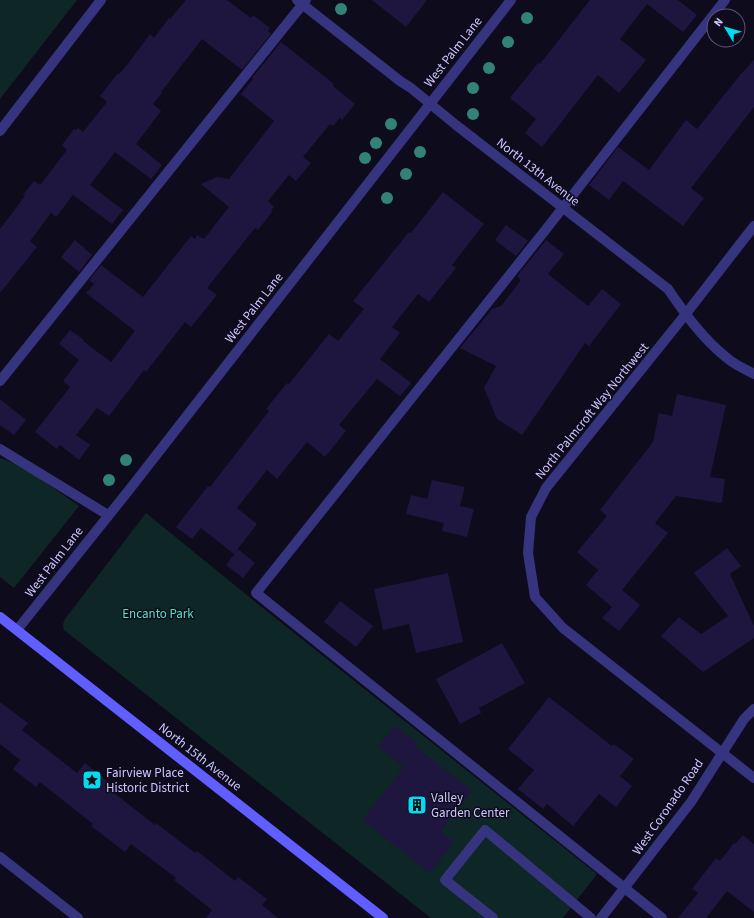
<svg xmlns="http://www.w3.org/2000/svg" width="754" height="918" font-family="'Source Sans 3',sans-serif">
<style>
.green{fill:#0e2726}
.building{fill:#1e163f}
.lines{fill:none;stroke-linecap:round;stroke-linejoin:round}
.lane{stroke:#36337f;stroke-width:10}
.street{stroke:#36337f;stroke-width:10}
.secondary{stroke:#615eff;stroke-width:10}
.tree{fill:#328275}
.labels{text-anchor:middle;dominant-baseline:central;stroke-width:3;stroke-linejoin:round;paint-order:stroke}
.street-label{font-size:13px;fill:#cdc7ff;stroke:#0e0b1d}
.park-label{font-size:13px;fill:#4fe3bd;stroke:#0e0b1d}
.poi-label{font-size:13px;fill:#cdc7ff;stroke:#0e0b1d;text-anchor:start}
</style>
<rect width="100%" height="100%" fill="#0e0b1d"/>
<path class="green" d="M0,0H77L0,99Z
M0,458L22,466L79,506L14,588L0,577Z
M146,513L259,605L597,874L563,918H431L64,630L63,624L65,619Z"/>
<path class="building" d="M186,0H227L251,18L253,15L270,28L268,31L271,34L242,70L202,39L161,92L162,93L153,104L161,111L136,144L162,165L151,179L115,152L90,185L123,210L112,224L73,195L56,217L51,213L30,241L37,247L0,293V229L25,196L23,195L34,181L40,185L67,150L62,145L74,129L76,130L78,128L83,132L107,102L100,96L118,73L119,74L127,65L150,34L154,38L169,18L170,19Z
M372,0H427L406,27Z
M590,0H678L697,15L683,32L647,4L620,39L646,60L619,93L598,75L542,147L525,133L536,119L510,98L538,63L540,64Z
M281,42L334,84L333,86L355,104L342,120L340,118L333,126L330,124L303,157L311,163L296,181L289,175L268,201L274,207L271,211L272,212L258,230L255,228L207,288L217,295L191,327L185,322L146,372L144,370L109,416L97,408L76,435L90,445L79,460L60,445L57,449L35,432L70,387L63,381L79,360L59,344L70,330L84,340L83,341L111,362L135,331L86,293L94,284L89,280L101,265L143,297L191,236L195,239L197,235L204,239L229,207L201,184L217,177L229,179L274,121L241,94L253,79L252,78Z
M754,60V107L691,188L704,198L683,226L623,181L609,200L589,185L618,147L649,170L686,120L697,129L740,75Z
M443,192L484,224L452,265L456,268L429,302L418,294L392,327L400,333L380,359L411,383L400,396L377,379L339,425L346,431L325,457L307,442L277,479L267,470L237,508L257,524L234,554L201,528L192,539L176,527L208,486L210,487L269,411L266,409L287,383L289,384L329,334L338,341L364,309L353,301L409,232L411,233Z
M506,225L528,241L516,256L495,240Z
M75,240L92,255L79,272L61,257Z
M546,240L564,254L548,274L588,306L602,289L621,304L589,346L585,343L522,435L497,419L484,388L496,366L460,348L492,309L501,306L521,280L517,276Z
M677,394L726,405L710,477L725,479L722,503L676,496L655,523L668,533L622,590L640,605L619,631L602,618L612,607L586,585L598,570L577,552L607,516L600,510L653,442L659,413L672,416Z
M0,399L26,420L14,435L0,425Z
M432,480L465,487L460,506L474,509L467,537L442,531L444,523L406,514L411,495L427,499Z
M727,548L741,566L730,574L754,626V638L703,672L661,636L679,617L701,634L728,616L694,573Z
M238,549L255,563L243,578L226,565Z
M448,573L463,642L416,653L409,624L383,630L374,589Z
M340,601L373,626L356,647L324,622Z
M502,643L525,683L479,708L481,713L460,724L436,679Z
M549,697L612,746L614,744L634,759L620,776L632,786L616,807L599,794L573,826L547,804L543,809L518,789L534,770L508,749Z
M0,702L28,723L22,730L77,773L85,763L108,782L105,786L155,825L156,823L195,853L197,851L235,881L238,877L267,899L262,905L278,918H206L212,910L174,880L176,878L131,844L125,852L91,826L93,824L40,782L36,787L13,769L20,760L0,744Z
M395,726L418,743L415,746L472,791L441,831L454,842L430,873L362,820L404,767L378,747Z
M743,835L754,844V912L727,891L706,918H678L698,893L692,889L716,858L720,861L734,843L735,844Z"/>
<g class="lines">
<path class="lane" d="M0,381L306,0
M0,449L108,515
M0,857L78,918
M493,918L445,880L485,830L591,918
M662,918L256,593L547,228L725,0"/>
<path class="street" d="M297,0L400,81L411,88L456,125L668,289C685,314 703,339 727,358C735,365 745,369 754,374
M0,131L101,0
M754,226L685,315L546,488L531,517L528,553L535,597L563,628L754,778
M17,630L129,490L511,0
M601,918L691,802L744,719L754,709"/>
<path class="secondary" d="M0,617L383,918"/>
</g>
<g class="tree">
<circle cx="341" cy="9" r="6"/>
<circle cx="527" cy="18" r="6"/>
<circle cx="508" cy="42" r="6"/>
<circle cx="489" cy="68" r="6"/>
<circle cx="473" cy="88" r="6"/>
<circle cx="473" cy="114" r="6"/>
<circle cx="391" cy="124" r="6"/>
<circle cx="376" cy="143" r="6"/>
<circle cx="420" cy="152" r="6"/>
<circle cx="365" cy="158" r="6"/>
<circle cx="406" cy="174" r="6"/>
<circle cx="387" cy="198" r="6"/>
<circle cx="126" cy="460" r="6"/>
<circle cx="109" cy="480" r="6"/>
</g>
<defs>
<g id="sight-square" transform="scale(1)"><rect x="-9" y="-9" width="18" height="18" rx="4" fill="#00dcf2" stroke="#0e0b1d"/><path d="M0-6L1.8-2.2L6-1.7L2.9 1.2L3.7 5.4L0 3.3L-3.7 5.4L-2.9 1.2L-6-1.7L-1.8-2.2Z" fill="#111"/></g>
<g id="building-square" transform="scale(1)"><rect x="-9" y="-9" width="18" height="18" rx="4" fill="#00dcf2" stroke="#0e0b1d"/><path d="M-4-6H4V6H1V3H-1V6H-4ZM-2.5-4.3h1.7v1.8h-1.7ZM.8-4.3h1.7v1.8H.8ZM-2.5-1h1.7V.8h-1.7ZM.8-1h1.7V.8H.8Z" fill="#111"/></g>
</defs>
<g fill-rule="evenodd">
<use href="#sight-square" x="92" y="780"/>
<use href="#building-square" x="417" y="805"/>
</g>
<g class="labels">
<g class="street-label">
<text transform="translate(453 52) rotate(-52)">West Palm Lane</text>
<text transform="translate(538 172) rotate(38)">North 13th Avenue</text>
<text transform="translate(254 308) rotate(-52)">West Palm Lane</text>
<text transform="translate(592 411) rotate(-51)">North Palmcroft Way Northwest</text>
<text transform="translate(54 562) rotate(-52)">West Palm Lane</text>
<text transform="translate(200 757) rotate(38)">North 15th Avenue</text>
<text transform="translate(668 807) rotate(-55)">West Coronado Road</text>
</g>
<g class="park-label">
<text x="158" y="614">Encanto Park</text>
</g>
<g class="poi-label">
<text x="106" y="773">Fairview Place<tspan x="106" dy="15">Historic District</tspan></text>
<text x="431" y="798">Valley<tspan x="431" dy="15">Garden Center</tspan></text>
</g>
</g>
<g transform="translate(726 28) rotate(308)"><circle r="19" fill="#0e0b1d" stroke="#5a5677"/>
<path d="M0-3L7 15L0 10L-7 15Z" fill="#00dcf2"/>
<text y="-6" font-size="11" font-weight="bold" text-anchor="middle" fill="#cdc7ff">N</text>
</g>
</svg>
